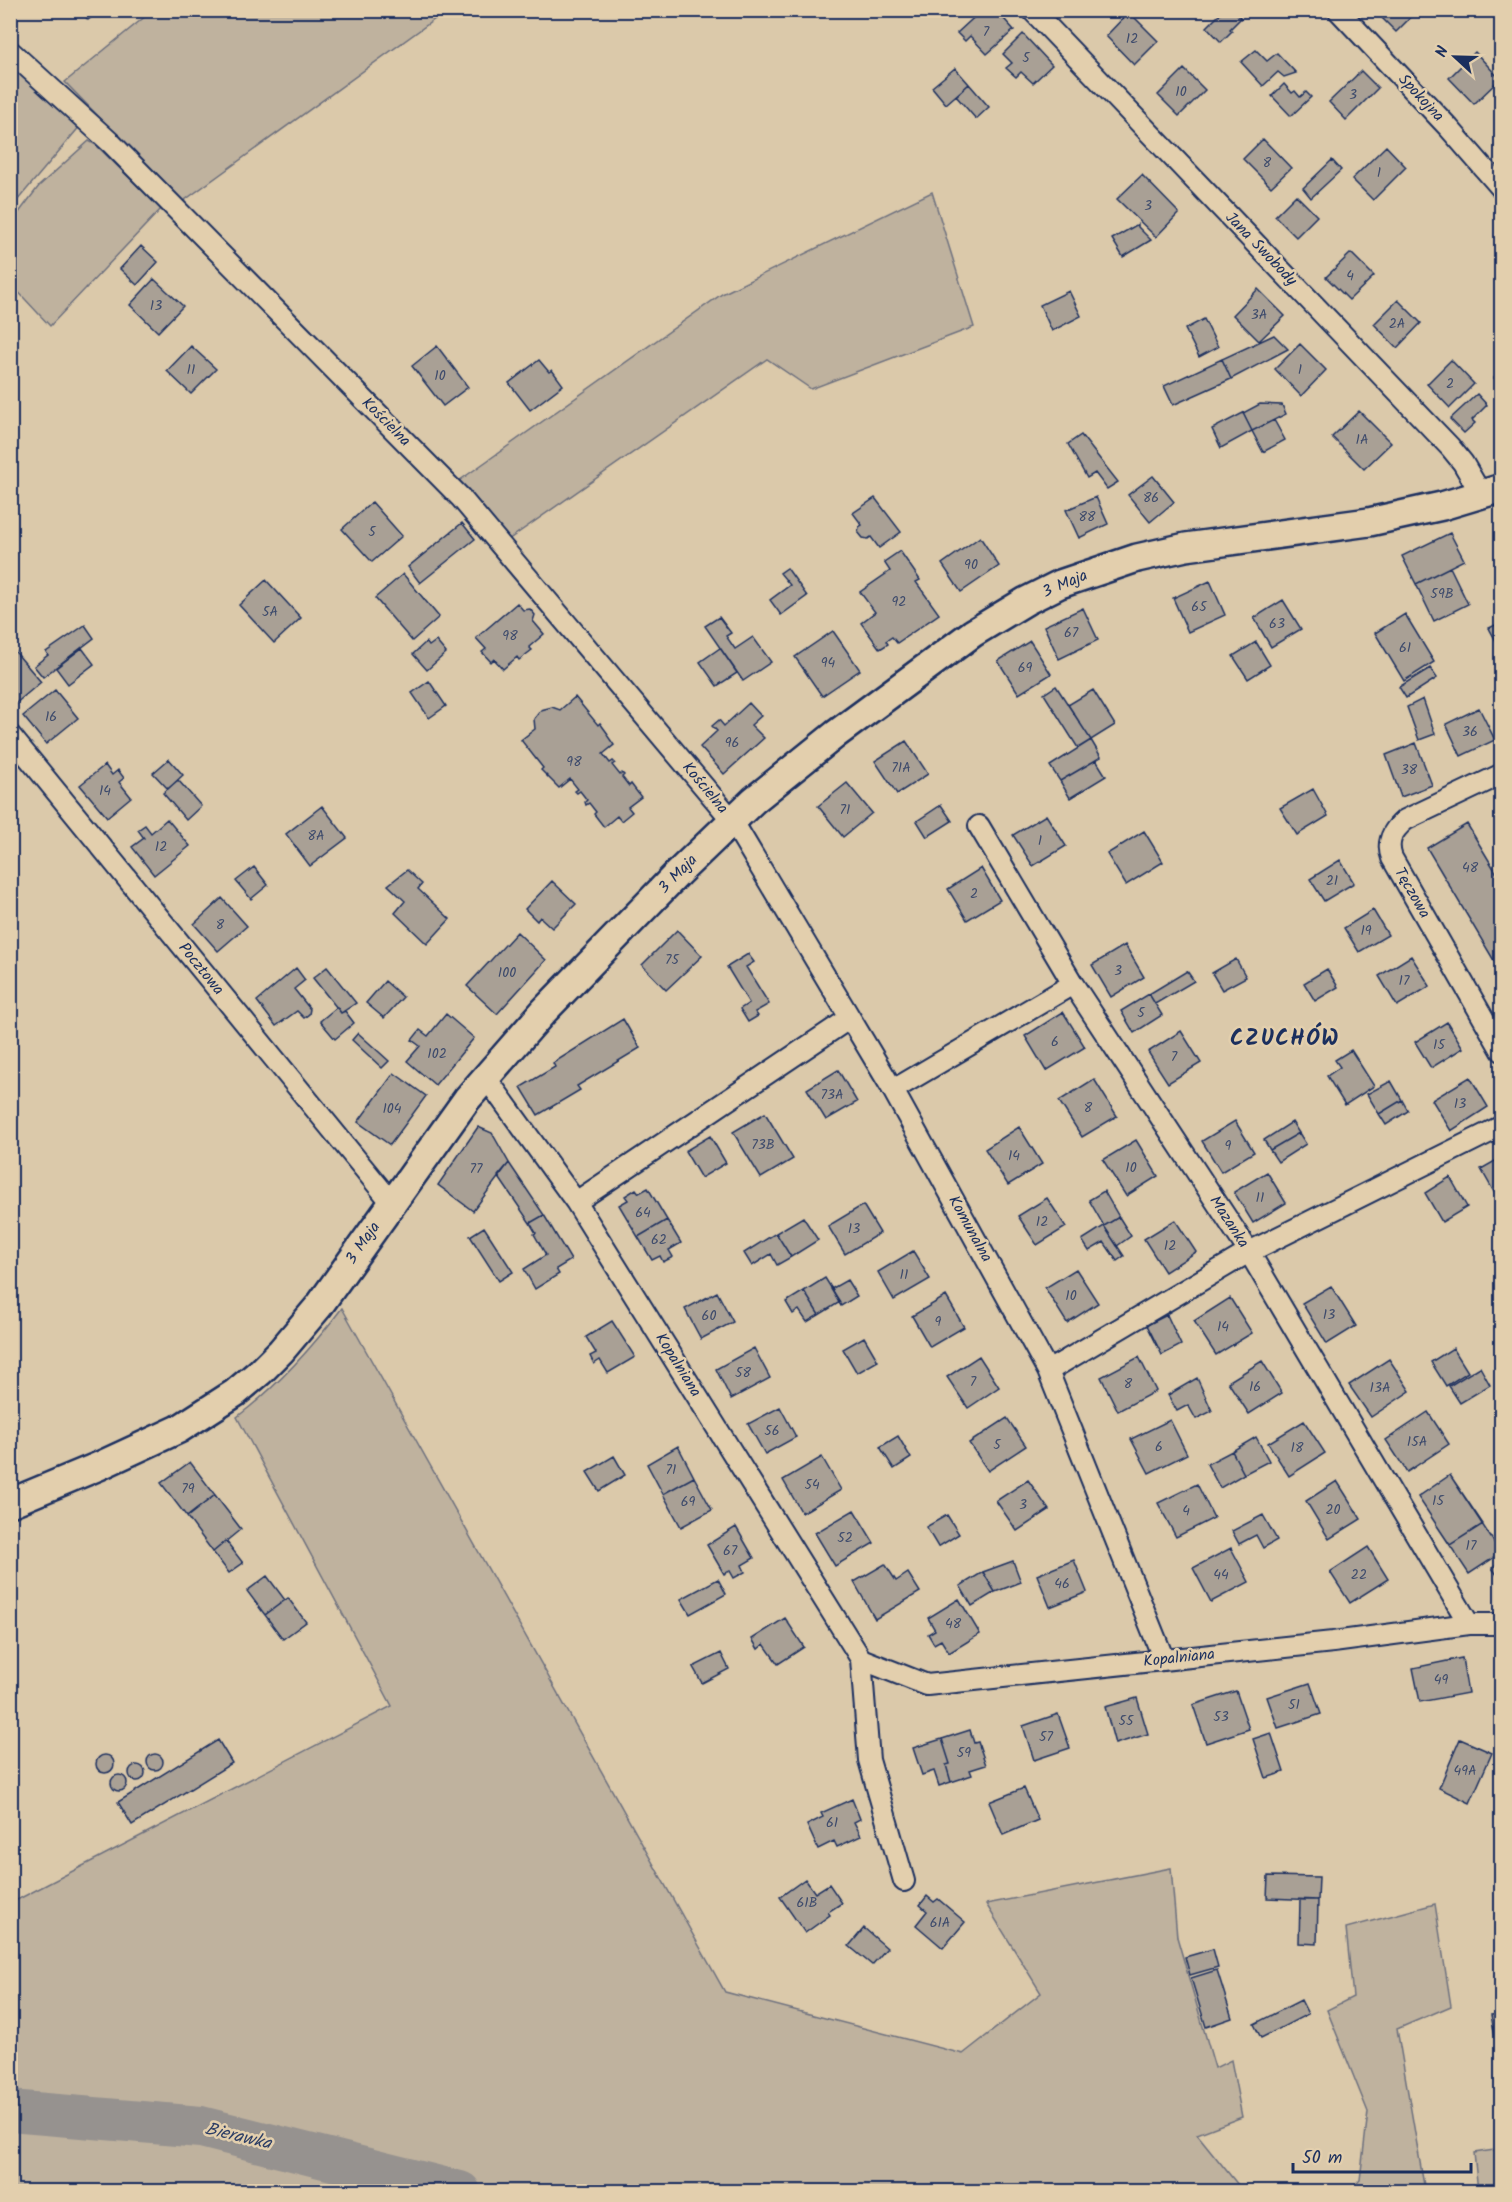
<svg xmlns="http://www.w3.org/2000/svg" width="1512" height="2202" font-family="Kalam,sans-serif">
<style>
.green{fill:#bfb29e;stroke:#6d707e;stroke-width:1.5}
.lines{fill:none;stroke-linecap:round;stroke-linejoin:round}
.river{stroke:#96928f;stroke-width:42}
.building{fill:#a9a095;stroke:#1b2f5e;stroke-width:1.5}
.minor-casing{stroke:#1b2f5e;stroke-width:24}
.secondary-casing{stroke:#1b2f5e;stroke-width:32}
.minor{stroke:#e3cfad;stroke-width:20}
.secondary{stroke:#e3cfad;stroke-width:27}
.labels{text-anchor:middle;dominant-baseline:central;stroke-width:5;stroke-linejoin:round;paint-order:stroke}
.number-label{font-size:14px;fill:#3e4b6c}
.street-label{font-size:16px;fill:#1b2f5e;stroke:#e3cfad}
.water-label{font-size:18px;font-style:italic;fill:#2d3e65;stroke:#e3cfad}
.district-label{font-size:22px;font-weight:bold;letter-spacing:1.5px;fill:#1b2f5e;stroke:#e3cfad}
</style>
<rect width="100%" height="100%" fill="#dbc9aa"/>
<filter id="ink" filterUnits="userSpaceOnUse"><feTurbulence type="fractalNoise" baseFrequency=".0167" numOctaves="2"/><feDisplacementMap in="SourceGraphic" scale="12" xChannelSelector="R" yChannelSelector="G"/><feConvolveMatrix kernelMatrix="1 2 1 2 8 2 1 2 1" color-interpolation-filters="sRGB"/></filter>
<g filter="url(#ink)">
<path class="green" d="M152,11H446L182,202L65,82Z
M11,61L81,125L11,208Z
M89,141L96,145L161,209L50,326L11,284V223L39,186Z
M932,192L974,327L811,389L767,359L505,542L453,485L722,294Z
M342,1308L725,1992L963,2054L1041,1993L986,1904L1171,1868L1177,1937L1215,2068L1231,2060L1242,2117L1197,2134L1243,2191H11V1903L392,1706L237,1417C278,1386 311,1349 342,1308Z
M1435,1904L1451,2006L1397,2029L1425,2191H1350L1360,2180L1368,2112L1327,2010L1353,1997L1346,1928Z
M1501,2149V2191H1478L1474,2153Z"/>
<g class="lines">
<path class="river" d="M10,2111L201,2127L460,2192"/>
</g>
<path class="building" d="M81,10H101L88,20Z
M982,10H996L1014,30L987,54L970,36L965,41L957,33Z
M1224,10H1233L1241,18L1230,29L1232,31L1221,42L1207,27Z
M1378,10H1418L1396,32L1376,12Z
M1129,12L1158,41L1134,65L1106,36Z
M1023,34L1052,65L1033,83L1021,72L1016,77L1006,68L1012,63L1003,54Z
M1256,50L1267,61L1277,53L1296,73L1284,77L1278,72L1263,86L1241,62Z
M1475,52L1500,79L1474,104L1449,78Z
M955,68L969,84L946,104L932,87Z
M1184,69L1205,90L1179,116L1158,95Z
M1361,71L1378,88L1346,120L1329,102Z
M969,84L989,107L976,119L956,96Z
M1284,84L1292,93L1295,91L1300,97L1306,92L1311,97L1291,116L1272,96Z
M1263,139L1291,168L1271,187L1243,159Z
M1386,146L1406,167L1373,200L1352,179Z
M1332,160L1341,170L1311,198L1303,188Z
M1142,175L1179,213L1156,237L1117,199Z
M1296,195L1317,216L1296,237L1275,216Z
M1138,224V227L1151,240L1123,257L1112,239Z
M141,246L158,262L137,285L120,269Z
M1351,253L1374,276L1349,300L1326,277Z
M154,279L183,306L158,332L130,305Z
M1258,289L1285,316L1259,341L1233,315Z
M1069,291L1081,316L1052,331L1040,305Z
M1398,300L1421,323L1397,348L1374,324Z
M1204,319L1218,347L1199,357L1185,329Z
M1274,335L1288,349L1231,379L1222,359Z
M1300,344L1326,370L1301,396L1275,369Z
M191,346L216,369L191,394L167,371Z
M437,346L468,387L443,406L412,366Z
M1222,359L1231,379L1173,405L1164,386Z
M539,360L549,372L552,370L563,385L530,410L509,383Z
M1451,360L1474,384L1450,408L1427,384Z
M1502,370V386L1494,378Z
M1477,394L1487,405L1472,420L1475,423L1464,433L1450,419Z
M1260,404L1282,405L1286,414L1252,431L1243,413Z
M1359,411L1391,443L1364,469L1332,437Z
M1243,413L1252,431L1221,448L1212,429Z
M1274,420L1285,440L1263,452L1252,431Z
M1081,435L1118,482L1107,489L1095,473L1087,478L1068,444Z
M1153,476L1174,502L1150,522L1128,495Z
M1096,497L1108,524L1079,538L1066,510Z
M875,498L901,532L879,548L871,537L868,539L863,538L858,532L859,527L862,525L853,513Z
M372,502L402,536L372,562L342,529Z
M462,523L475,539L420,583L408,567Z
M1450,533L1464,560L1416,584L1402,556Z
M980,537L999,566L961,592L942,564Z
M900,551L920,580L916,582L939,614L897,643L892,637L886,641L888,644L880,649L861,623L875,612L860,592L890,571L884,562Z
M1450,567L1468,604L1434,621L1416,584Z
M787,568L807,596L781,615L770,600L790,585L780,573Z
M403,574L439,617L412,641L375,598Z
M266,580L301,618L274,643L239,605Z
M1210,581L1225,615L1188,632L1173,598Z
M10,585L18,595L10,601Z
M1283,600L1301,629L1271,647L1254,618Z
M517,603L523,610L530,609L535,615L533,621L544,634L529,647L532,650L519,660L517,657L503,669L494,659L491,662L482,652L486,649L476,638Z
M1083,608L1098,640L1059,659L1044,626Z
M1405,614L1434,662L1404,681L1375,633Z
M719,617L731,633L726,636L735,649L753,637L771,662L743,681L705,626Z
M1502,622V652L1489,628Z
M85,625L94,638L43,677L34,666L48,655L46,652Z
M833,631L860,670L822,696L795,657Z
M436,641L446,653L427,670L413,654L426,642L429,646Z
M1030,641L1051,674L1019,694L998,661Z
M1256,642L1270,665L1248,679L1233,656Z
M12,648L41,682L15,704L10,698Z
M82,648L94,664L68,684L56,668Z
M720,648L737,673L717,686L700,662Z
M1430,668L1437,678L1406,698L1399,687Z
M429,681L446,706L429,718L412,693Z
M1056,686L1091,740L1078,748L1044,694Z
M55,690L78,718L46,744L23,716Z
M1093,690L1115,725L1091,740L1068,705Z
M575,697L598,725L600,723L608,734L607,735L614,745L603,754L610,763L613,761L615,763L612,765L620,775L622,773L624,775L622,777L629,786L631,784L641,797L628,807L632,812L621,821L617,816L604,827L594,814L596,812L589,803L586,805L585,802L587,800L580,791L577,793L575,791L578,789L570,779L559,788L541,770L543,768L521,740L535,729L534,719L541,710L552,707L560,710Z
M1423,699L1435,734L1419,740L1407,707Z
M749,703L761,716L751,725L764,738L724,774L700,747L717,731L712,726L719,720L724,726Z
M1479,708L1495,740L1461,756L1446,724Z
M1091,740L1101,757L1060,781L1050,766Z
M906,741L928,774L897,794L875,761Z
M1416,743L1432,785L1401,797L1386,755Z
M169,759L183,775L168,789L153,773Z
M1096,760L1106,776L1070,798L1060,781Z
M105,765L112,775L118,770L124,778L119,782L131,797L107,817L80,785Z
M178,780L201,806L186,820L163,793Z
M847,783L872,813L843,837L818,806Z
M1313,789L1328,816L1297,835L1280,808Z
M941,805L952,821L927,837L917,821Z
M322,806L347,838L310,866L286,834Z
M1046,815L1066,846L1033,866L1013,835Z
M167,819L190,846L154,875L132,847L144,838L138,830L145,825L151,833Z
M1467,824L1502,882V974L1427,848Z
M1144,831L1163,862L1126,885L1107,854Z
M1340,860L1354,883L1324,901L1310,879Z
M254,867L268,885L251,899L236,881Z
M981,868L1000,900L967,920L948,889Z
M407,870L422,884L418,889L450,919L427,944L395,913L405,901L388,885Z
M552,881L576,904L552,928L540,917L537,921L525,909Z
M222,898L247,926L218,951L194,924Z
M1373,910L1388,935L1359,952L1344,928Z
M677,930L702,956L666,990L642,965Z
M517,932L546,960L497,1014L467,986Z
M1125,945L1144,977L1111,997L1092,965Z
M748,954L754,962L746,967L769,1004L755,1012L758,1016L748,1022L740,1009L749,1003L727,967Z
M1411,956L1430,986L1397,1006L1379,976Z
M1236,959L1246,977L1222,990L1212,973Z
M327,967L356,1003L341,1013L313,978Z
M296,968L305,980L294,989L310,1009L309,1014L304,1018L297,1011L276,1026L257,1001Z
M1327,969L1338,987L1315,1001L1304,983Z
M1187,971L1194,981L1155,1004L1149,994Z
M385,981L403,997L384,1018L366,1003Z
M1149,994L1162,1015L1134,1033L1121,1011Z
M337,1007L341,1013L345,1011L354,1023L335,1039L320,1021Z
M1063,1012L1085,1047L1046,1071L1025,1036Z
M446,1014L474,1038L435,1085L407,1061L420,1046L412,1040L420,1030L428,1036Z
M623,1019L640,1048L577,1086L580,1090L538,1115L521,1087L555,1067L553,1063Z
M1447,1022L1463,1048L1431,1068L1415,1042Z
M1181,1031L1201,1063L1168,1083L1148,1052Z
M358,1033L389,1061L382,1068L352,1040Z
M1351,1050L1374,1086L1345,1105L1327,1076L1340,1067L1335,1060Z
M838,1070L857,1102L826,1120L807,1089Z
M394,1073L426,1096L390,1145L358,1122Z
M1470,1077L1488,1107L1451,1131L1432,1100Z
M1094,1079L1117,1116L1082,1137L1059,1101Z
M1391,1081L1402,1100L1379,1114L1367,1094Z
M1402,1100L1408,1111L1386,1125L1379,1114Z
M765,1113L793,1159L761,1178L733,1132Z
M1235,1121L1254,1152L1221,1172L1202,1141Z
M1292,1122L1299,1133L1270,1150L1264,1140Z
M478,1127L492,1133L509,1163L473,1211L438,1185Z
M1019,1127L1042,1164L1008,1185L985,1149Z
M1299,1133L1306,1144L1278,1162L1270,1150Z
M710,1136L726,1163L701,1178L685,1151Z
M1136,1140L1158,1176L1126,1196L1103,1160Z
M1502,1157V1197L1498,1199L1481,1169Z
M509,1163L544,1215L530,1223L498,1176Z
M1267,1172L1286,1203L1253,1223L1234,1192Z
M1450,1177L1467,1207L1442,1222L1425,1193Z
M648,1188L667,1220L638,1237L619,1205L628,1200L625,1196L636,1189L639,1193Z
M1104,1191L1119,1217L1104,1226L1089,1200Z
M1047,1198L1066,1227L1037,1245L1018,1216Z
M863,1205L880,1233L845,1254L828,1226Z
M544,1215L571,1260L556,1269L559,1274L535,1289L524,1269L546,1255L534,1234L536,1233L530,1223Z
M803,1217L818,1240L791,1257L776,1233Z
M1119,1217L1131,1236L1117,1246L1104,1226Z
M667,1220L681,1243L669,1250L673,1257L663,1262L660,1256L652,1260L638,1237Z
M1175,1220L1196,1252L1165,1272L1144,1239Z
M1104,1226L1124,1256L1117,1261L1104,1242L1089,1251L1082,1240Z
M484,1227L513,1272L499,1281L470,1236Z
M776,1233L791,1257L777,1265L771,1254L752,1266L744,1253Z
M913,1251L930,1279L894,1300L878,1272Z
M1076,1269L1098,1303L1067,1323L1045,1288Z
M825,1278L840,1302L819,1315L804,1291Z
M847,1280L857,1296L841,1306L831,1289Z
M1331,1286L1356,1326L1327,1344L1302,1303Z
M804,1291L819,1315L807,1322L799,1310L793,1314L786,1302Z
M717,1292L733,1322L701,1339L685,1309Z
M946,1296L964,1327L930,1347L912,1316Z
M1230,1298L1252,1333L1216,1355L1194,1321Z
M1167,1315L1181,1345L1162,1355L1147,1325Z
M612,1321L635,1357L608,1373L600,1360L594,1364L590,1356L596,1353L586,1337Z
M864,1337L878,1361L857,1373L843,1349Z
M754,1348L770,1378L731,1399L716,1369Z
M1453,1348L1468,1372L1446,1386L1431,1362Z
M979,1356L999,1387L968,1408L947,1377Z
M1139,1357L1156,1391L1118,1411L1101,1377Z
M1389,1359L1410,1391L1371,1417L1349,1385Z
M1262,1361L1282,1393L1249,1414L1228,1382Z
M1480,1367L1490,1385L1460,1403L1449,1386Z
M1197,1378L1212,1411L1196,1419L1188,1405L1177,1411L1168,1395Z
M780,1407L796,1437L765,1454L748,1424Z
M1428,1412L1449,1444L1407,1472L1386,1440Z
M1007,1418L1026,1446L988,1471L969,1443Z
M1170,1420L1187,1454L1149,1473L1131,1439Z
M1304,1421L1325,1453L1289,1476L1268,1443Z
M898,1436L911,1458L894,1469L880,1447Z
M1256,1437L1269,1461L1244,1474L1232,1451Z
M678,1446L694,1477L663,1494L647,1464Z
M1232,1451L1244,1474L1220,1488L1207,1464Z
M614,1456L625,1475L599,1491L587,1472Z
M822,1457L841,1490L802,1513L783,1480Z
M190,1462L215,1495L187,1517L161,1483Z
M1450,1475L1501,1553L1469,1574L1418,1497Z
M1450,1475L1483,1524L1450,1545L1418,1497Z
M694,1477L712,1510L681,1527L663,1494Z
M1028,1480L1049,1510L1017,1531L996,1501Z
M1337,1481L1361,1519L1329,1539L1306,1501Z
M1197,1484L1214,1518L1176,1537L1158,1503Z
M215,1495L241,1529L213,1552L187,1517Z
M854,1510L874,1543L835,1566L815,1533Z
M947,1515L959,1534L938,1547L926,1527Z
M1263,1515L1277,1540L1263,1548L1256,1535L1239,1544L1232,1531Z
M736,1527L754,1558L742,1565L745,1572L734,1578L730,1571L724,1574L707,1545Z
M226,1541L243,1563L229,1573L213,1552Z
M1368,1547L1388,1579L1350,1603L1330,1572Z
M1231,1548L1249,1582L1211,1602L1193,1568Z
M1074,1560L1087,1592L1050,1607L1037,1575Z
M1013,1561L1021,1582L995,1592L983,1572Z
M1502,1562V1582L1492,1568Z
M885,1564L896,1581L908,1573L920,1592L875,1619L854,1582Z
M983,1572L995,1592L972,1606L960,1586Z
M267,1576L285,1600L265,1615L247,1591Z
M718,1579L726,1594L690,1614L681,1599Z
M288,1598L306,1622L283,1639L265,1615Z
M959,1599L980,1634L949,1653L941,1640L934,1644L928,1634L935,1630L928,1618Z
M785,1618L804,1647L778,1664L764,1644L758,1649L752,1639Z
M721,1653L729,1669L702,1683L693,1667Z
M1462,1658L1468,1693L1420,1702L1413,1668Z
M1310,1683L1321,1714L1278,1728L1267,1697Z
M1236,1691L1249,1729L1206,1743L1193,1705Z
M1137,1698L1148,1734L1115,1744L1105,1707Z
M1058,1714L1070,1748L1034,1760L1023,1726Z
M970,1730L974,1743L978,1742L986,1765L970,1770L972,1775L951,1782L946,1765L950,1764L942,1739Z
M1271,1733L1284,1772L1266,1778L1253,1739Z
M942,1739L950,1764L946,1765L951,1782L939,1786L934,1771L922,1775L913,1748Z
M1460,1739L1492,1753L1470,1803L1439,1788Z
M218,1740L232,1763L132,1825L118,1802Z
M147 1762a8 8 0 1 1 16 0a8 8 0 1 1-16 0Z
M96 1764a9 9 0 1 1 18 0a9 9 0 1 1-18 0Z
M129 1773a8 8 0 1 1 16 0a8 8 0 1 1-16 0Z
M111 1783a8 8 0 1 1 16 0a8 8 0 1 1-16 0Z
M1024,1788L1038,1820L1003,1835L989,1802Z
M852,1799L860,1819L854,1822L861,1836L837,1847L834,1841L818,1849L807,1825L823,1817L821,1813Z
M1268,1876L1319,1877L1318,1900L1267,1898Z
M805,1879L815,1893L829,1884L842,1903L828,1912L830,1915L805,1933L780,1897Z
M927,1896L934,1902L938,1899L965,1922L943,1948L916,1925L927,1911L920,1905Z
M1300,1900H1318L1317,1944L1299,1943Z
M864,1928L887,1948L872,1965L849,1946Z
M1213,1949L1218,1967L1190,1975L1185,1957Z
M1217,1970L1232,2018L1206,2027L1191,1978Z
M1301,2000L1308,2014L1261,2038L1254,2024Z
M1502,2014V2051L1498,2052L1491,2015Z"/>
<g class="lines">
<g class="minor-casing">
<path id="minor" d="M1032,10L1450,447L1463,463L1481,494
M1338,10L1449,128L1502,189
M10,51L111,143L461,498L732,820L893,1090L1048,1371L1164,1660
M10,735L392,1203
M1502,774L1405,820C1392,831 1386,842 1392,858L1502,1051
M979,826L1073,984L1249,1252L1469,1624
M484,1078L495,1090L576,1202L861,1659L927,1685L1333,1642L1469,1624H1502
M893,1090L1073,984
M576,1202L850,1018
M1048,1371L1249,1252L1502,1126
M861,1659L869,1760L904,1881"/>
</g>
<g class="secondary-casing">
<path id="secondary" d="M10,1503L99,1466L179,1429L235,1393L260,1372L281,1351L319,1306L467,1099L544,1011L678,873L754,800L836,734L973,633L1026,601L1060,584L1137,558L1186,547L1369,522L1442,506L1502,488"/>
</g>
<use href="#minor" class="minor"/>
<use href="#secondary" class="secondary"/>
</g>
</g>
<g class="labels">
<g class="number-label">
<text x="986" y="32">7</text>
<text x="1132" y="39">12</text>
<text x="1026" y="58">5</text>
<text x="1181" y="92">10</text>
<text x="1353" y="95">3</text>
<text x="1267" y="163">8</text>
<text x="1379" y="173">1</text>
<text x="1148" y="206">3</text>
<text x="1350" y="276">4</text>
<text x="156" y="306">13</text>
<text x="1259" y="315">3A</text>
<text x="1397" y="324">2A</text>
<text x="191" y="370">11</text>
<text x="1300" y="370">1</text>
<text x="440" y="376">10</text>
<text x="1450" y="384">2</text>
<text x="1362" y="440">1A</text>
<text x="1151" y="498">86</text>
<text x="1087" y="517">88</text>
<text x="372" y="532">5</text>
<text x="971" y="565">90</text>
<text x="1442" y="594">59B</text>
<text x="899" y="602">92</text>
<text x="1199" y="607">65</text>
<text x="270" y="612">5A</text>
<text x="1277" y="624">63</text>
<text x="1071" y="633">67</text>
<text x="510" y="636">98</text>
<text x="1405" y="648">61</text>
<text x="828" y="663">94</text>
<text x="1025" y="668">69</text>
<text x="51" y="717">16</text>
<text x="1470" y="732">36</text>
<text x="732" y="743">96</text>
<text x="574" y="762">98</text>
<text x="901" y="768">71A</text>
<text x="1409" y="770">38</text>
<text x="105" y="791">14</text>
<text x="845" y="810">71</text>
<text x="316" y="836">8A</text>
<text x="1040" y="841">1</text>
<text x="161" y="847">12</text>
<text x="1470" y="868">48</text>
<text x="1332" y="881">21</text>
<text x="974" y="894">2</text>
<text x="220" y="925">8</text>
<text x="1366" y="931">19</text>
<text x="672" y="960">75</text>
<text x="1118" y="971">3</text>
<text x="507" y="973">100</text>
<text x="1404" y="981">17</text>
<text x="1141" y="1013">5</text>
<text x="1055" y="1042">6</text>
<text x="1439" y="1045">15</text>
<text x="437" y="1054">102</text>
<text x="1174" y="1057">7</text>
<text x="832" y="1095">73A</text>
<text x="1460" y="1104">13</text>
<text x="1088" y="1108">8</text>
<text x="392" y="1109">104</text>
<text x="763" y="1145">73B</text>
<text x="1228" y="1146">9</text>
<text x="1014" y="1156">14</text>
<text x="1131" y="1168">10</text>
<text x="476" y="1169">77</text>
<text x="1260" y="1198">11</text>
<text x="643" y="1213">64</text>
<text x="1042" y="1222">12</text>
<text x="854" y="1229">13</text>
<text x="659" y="1240">62</text>
<text x="1170" y="1246">12</text>
<text x="904" y="1275">11</text>
<text x="1071" y="1296">10</text>
<text x="1329" y="1315">13</text>
<text x="709" y="1316">60</text>
<text x="938" y="1322">9</text>
<text x="1223" y="1327">14</text>
<text x="743" y="1373">58</text>
<text x="973" y="1382">7</text>
<text x="1128" y="1384">8</text>
<text x="1255" y="1387">16</text>
<text x="1380" y="1388">13A</text>
<text x="772" y="1431">56</text>
<text x="1417" y="1442">15A</text>
<text x="997" y="1445">5</text>
<text x="1159" y="1447">6</text>
<text x="1297" y="1448">18</text>
<text x="671" y="1470">71</text>
<text x="812" y="1485">54</text>
<text x="188" y="1489">79</text>
<text x="1438" y="1501">15</text>
<text x="688" y="1502">69</text>
<text x="1023" y="1505">3</text>
<text x="1333" y="1510">20</text>
<text x="1186" y="1511">4</text>
<text x="845" y="1538">52</text>
<text x="1471" y="1546">17</text>
<text x="730" y="1551">67</text>
<text x="1221" y="1575">44</text>
<text x="1359" y="1575">22</text>
<text x="1062" y="1584">46</text>
<text x="953" y="1624">48</text>
<text x="1441" y="1680">49</text>
<text x="1294" y="1705">51</text>
<text x="1221" y="1717">53</text>
<text x="1126" y="1721">55</text>
<text x="1046" y="1737">57</text>
<text x="964" y="1753">59</text>
<text x="1465" y="1771">49A</text>
<text x="832" y="1823">61</text>
<text x="807" y="1903">61B</text>
<text x="940" y="1923">61A</text>
</g>
<g class="street-label">
<text transform="translate(1421 98) rotate(47)">Spokojna</text>
<text transform="translate(1261 249) rotate(46)">Jana Swobody</text>
<text transform="translate(386 422) rotate(45)">Kościelna</text>
<text transform="translate(1065 584) rotate(-23)">3 Maja</text>
<text transform="translate(705 788) rotate(50)">Kościelna</text>
<text transform="translate(678 874) rotate(-45)">3 Maja</text>
<text transform="translate(1412 893) rotate(60)">Tęczowa</text>
<text transform="translate(201 969) rotate(51)">Pocztowa</text>
<text transform="translate(1229 1222) rotate(57)">Mazanka</text>
<text transform="translate(970 1229) rotate(61)">Komunalna</text>
<text transform="translate(363 1243) rotate(-55)">3 Maja</text>
<text transform="translate(678 1365) rotate(58)">Kopalniana</text>
<text transform="translate(1179 1658) rotate(-6)">Kopalniana</text>
</g>
<g class="water-label">
<text transform="translate(238 2137) rotate(13)">Bierawka</text>
</g>
<g class="district-label">
<text x="1285" y="1039">CZUCHÓW</text>
</g>
</g>
<rect width="1512" height="2202" fill="none" stroke="#e3cfad" stroke-width="36"/>
<rect x="18" y="18" width="1476" height="2166" fill="none" stroke="#1b2f5e" stroke-width="2" filter="url(#ink)"/>
<g transform="translate(1455 57) rotate(292)" stroke="#e3cfad" stroke-width="4.5" paint-order="stroke">
<path d="M0-4.5L10 22L0 15L-10 22Z" fill="#1b2f5e"/>
<text y="-9" font-size="16" font-weight="bold" text-anchor="middle" fill="#1b2f5e">N</text>
</g>
<path d="M1293 2163v9h178v-9" fill="none" stroke="#1b2f5e" stroke-width="3"/>
<text x="1302" y="2163" font-size="18" fill="#1b2f5e" stroke="#e3cfad" stroke-width="4.5" paint-order="stroke">50 m</text>
</svg>
